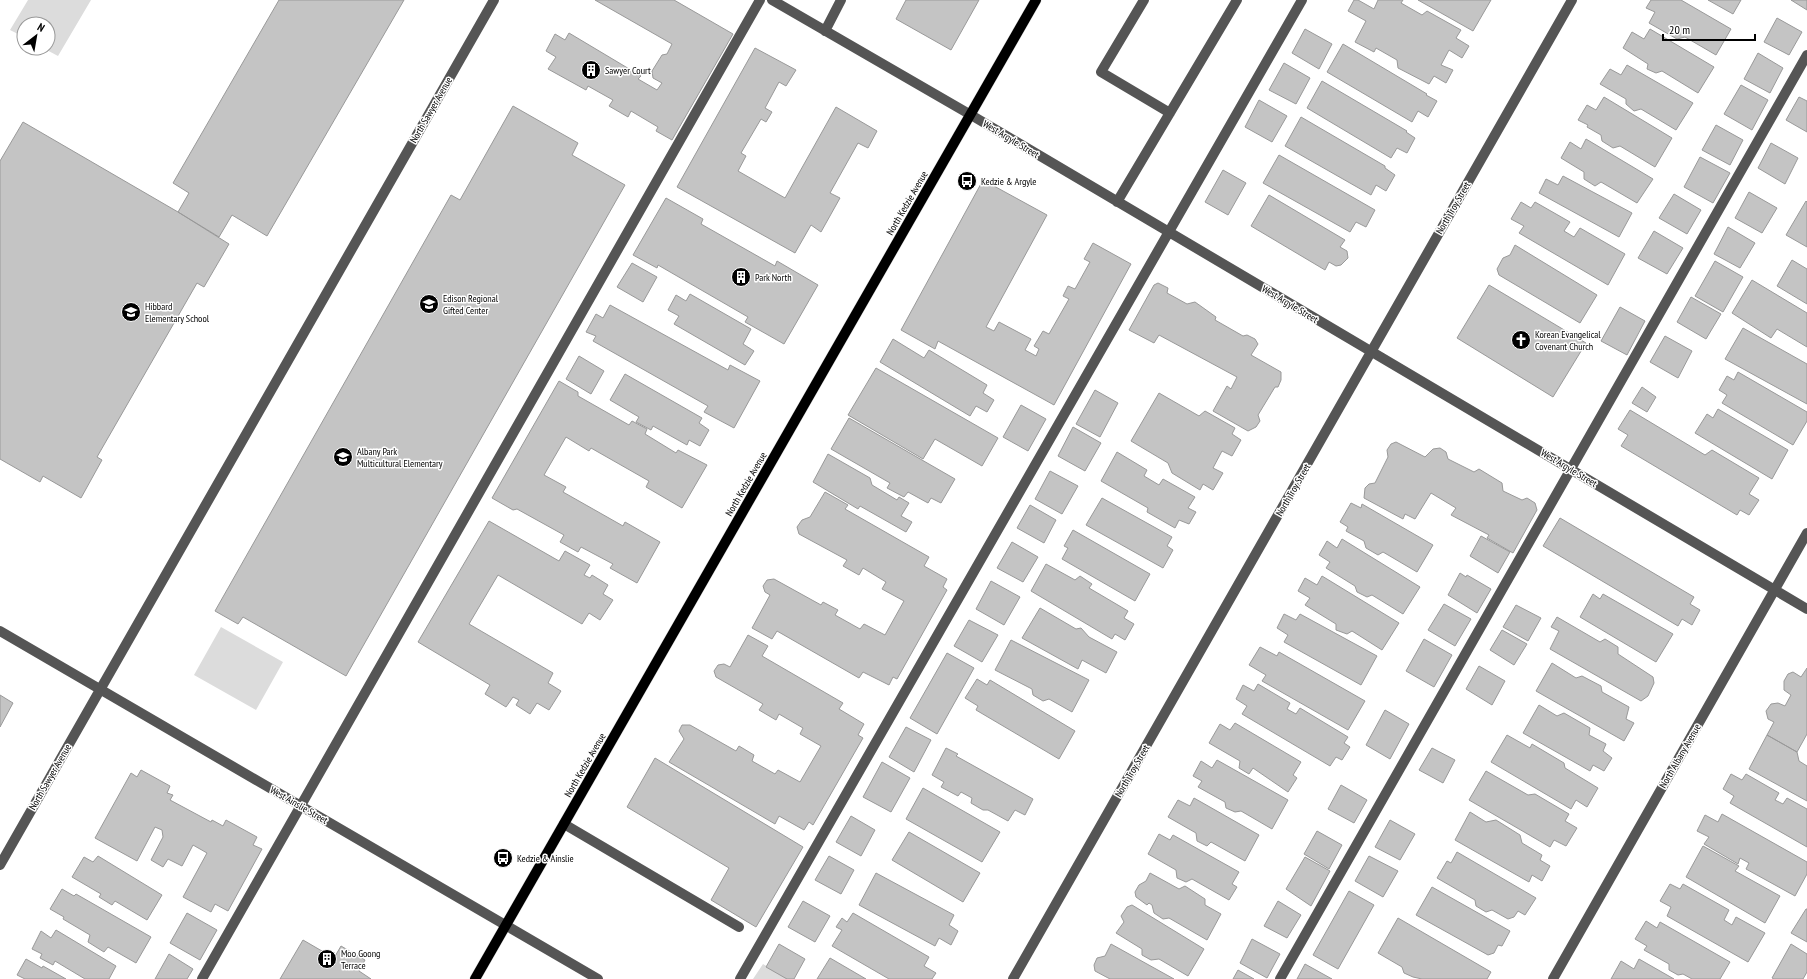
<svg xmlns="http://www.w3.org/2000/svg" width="1807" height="979" font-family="'PT Sans Narrow',sans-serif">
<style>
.green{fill:#dcdcdc}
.building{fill:#c4c4c4;stroke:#999}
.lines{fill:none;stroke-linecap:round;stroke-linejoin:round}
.major-casing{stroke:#dbdbdb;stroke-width:11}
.minor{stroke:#555;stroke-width:10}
.major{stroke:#000;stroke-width:10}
.labels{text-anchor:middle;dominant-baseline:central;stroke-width:3;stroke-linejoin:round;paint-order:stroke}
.poi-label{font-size:10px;fill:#000;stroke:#fff;text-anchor:start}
.street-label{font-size:10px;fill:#000;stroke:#fff}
</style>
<rect width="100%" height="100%" fill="#fff"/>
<path class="green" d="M28,0H91L58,56L43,48H48V24H24V37L10,30Z
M221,627L283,662L256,710L194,675Z
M763,964L788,979H753Z"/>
<path class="building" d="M279,0H404L267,236L232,215L219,237L178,212L189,193L173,183Z
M595,0H674L733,34L672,140L656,131L658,127L631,111L628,117L609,106L613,100L588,86L586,90L548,69L556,57L546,51L555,34L565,40L569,33L641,76L638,79L657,90L662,83L653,78L652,71L662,55L667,54L672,44Z
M906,0H979L951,50L896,19Z
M1354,0H1358L1374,9L1378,0H1403L1401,3L1422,15L1427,11L1461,30L1456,38L1469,46L1462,58L1449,50L1441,65L1453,70L1446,83L1434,76L1429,84L1398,68L1397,60L1376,48L1374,52L1355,42L1366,21L1348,11Z
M1418,0H1491L1473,31Z
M1651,0H1681L1731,29L1716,55L1685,37L1677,39L1649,23L1655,12L1646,8Z
M1708,0H1741L1733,14Z
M1791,0H1807V10Z
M1777,18L1802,32L1789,55L1764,42Z
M1305,29L1332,44L1319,69L1292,53Z
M1650,29L1714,67L1698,93L1662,71L1656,73L1647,69L1648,64L1623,48L1632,32L1644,39Z
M1343,44L1427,94L1426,95L1437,101L1428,117L1418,111L1412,122L1327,72Z
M755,48L796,70L786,86L779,82L765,108L772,112L766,122L761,119L741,153L746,156L738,171L785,198L836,107L877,131L868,148L858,143L830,193L840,198L821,232L811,225L795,253L677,187Z
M1758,53L1783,68L1770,93L1744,79Z
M1284,63L1310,78L1296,104L1269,90Z
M1627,65L1693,103L1676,130L1641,109L1634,111L1626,104V99L1600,84L1610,69L1621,75Z
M1322,81L1407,131L1406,132L1415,138L1407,153L1397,148L1391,158L1307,108Z
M1741,85L1768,100L1752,130L1724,114Z
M1604,97L1672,138L1655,167L1620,146L1613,148L1602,141L1601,135L1587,127L1588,125L1578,120L1587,105L1596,110Z
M1799,97L1807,101V132L1786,120Z
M1259,100L1287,116L1272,142L1245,127Z
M513,106L578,143L572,155L625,185L346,676L243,617L238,624L215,611L451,195L460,200Z
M1301,117L1385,166V168L1395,175L1386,191L1376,185L1371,195L1285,146Z
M23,122L178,212L229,244L204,287L197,283L97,457L102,460L81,498L43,476L40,482L0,459V161Z
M1716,125L1743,140L1730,165L1702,150Z
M1586,139L1653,179L1637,203L1601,182L1595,186L1584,179V172L1561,158L1570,142L1581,149Z
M1771,143L1798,158L1785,184L1758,168Z
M1279,155L1375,210L1366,227L1356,222L1350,232L1263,183Z
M1700,157L1730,173L1713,203L1684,187Z
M1223,170L1246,183L1228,215L1205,202Z
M1563,176L1632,213L1619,237L1539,193L1546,179L1558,185Z
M983,180L1047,215L986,327L994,331L999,322L1031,339L1025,350L1036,356L1039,349L1034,346L1043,331L1049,334L1069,299L1063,296L1068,286L1075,289L1090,262L1084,259L1093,243L1131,264L1054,405L938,341L935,349L901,330Z
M1749,192L1777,208L1762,233L1735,218Z
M1674,194L1701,210L1687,234L1659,218Z
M1269,195L1345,240L1340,247L1347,251L1348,258L1341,265L1336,266L1329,262L1325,270L1251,226Z
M666,198L703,219L701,224L775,266L777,261L818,285L784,344L745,322L748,317L658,265L657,268L633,255Z
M1806,201L1807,202V247L1786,235Z
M1521,202L1531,208L1535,202L1570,222L1564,231L1574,237L1580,228L1625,254L1608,285L1519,233L1524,226L1511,219Z
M1728,227L1755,243L1740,268L1714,254Z
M1654,231L1683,248L1667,274L1638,258Z
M1515,245L1597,295L1580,323L1499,275L1497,269L1503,258L1510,255Z
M1792,260L1807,269V304L1777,286Z
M1715,261L1743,277L1723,312L1695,296Z
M632,263L657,277L643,302L617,287Z
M1752,280L1807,313V347L1777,329L1771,338L1732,313Z
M1158,283L1168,288L1167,293L1187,304L1195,302L1216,317L1215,320L1243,336L1247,335L1255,339L1258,344L1251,355L1281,372V380L1278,387H1275L1258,415L1260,421L1256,427L1248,431L1213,411L1227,386L1231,389L1237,377L1159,335L1154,343L1129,330L1154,285Z
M1489,285L1586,343L1553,397L1457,338Z
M690,294L751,329L743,344L754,351L745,365L674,324L679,316L668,310L676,295L686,301Z
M1691,297L1721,314L1706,339L1677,322Z
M610,305L728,370L730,365L760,381L734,428L704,412L708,406L593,341L596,336L586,332L596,314L603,318Z
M1620,307L1645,321L1627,355L1601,341Z
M1743,328L1807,364V404L1725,359Z
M1665,336L1692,351L1678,378L1650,362Z
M893,339L924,358L929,350L987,385L983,393L994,400L987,412L976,406L970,416L880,362Z
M579,356L604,371L591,394L566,379Z
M876,368L998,438L982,466L935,439L923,459L848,415Z
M1738,372L1807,412V421L1793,445L1722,403L1727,395L1719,390L1727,376L1734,380Z
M625,374L702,418L699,423L709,430L700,446L689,440L687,445L653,426L651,430L636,422L639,417L610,400Z
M559,381L578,392V396L629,425L632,421L647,429L645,434L676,453L678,450L707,465L682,508L646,487L649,481L591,448L589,451L566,437L544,475L566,487L563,492L623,526L625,522L660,542L637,583L610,568L613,564L581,547L578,552L560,542L564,535L517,509L513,510L492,498Z
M1642,387L1656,397L1647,412L1632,403Z
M1095,390L1118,403L1100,437L1076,424Z
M1159,393L1199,416L1205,411L1235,428L1232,434L1241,440L1232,456L1222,451L1213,468L1223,473L1213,490L1203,484L1200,490L1172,473L1168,463L1131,441Z
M1021,405L1046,419L1028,451L1003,437Z
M1718,409L1788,450L1772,479L1695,433L1707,414L1713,418Z
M1630,410L1705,455L1712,450L1759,478L1749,494L1759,500L1749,515L1740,510L1737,515L1621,446L1628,435L1618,429Z
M849,418L955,479L941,503L931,498L928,503L908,492L904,497L887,488L890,483L831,449Z
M1073,427L1101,443L1085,471L1058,456Z
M1396,442L1425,457L1433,449L1440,448L1446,452L1448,459L1474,472L1479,469L1502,483L1503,491L1522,500L1527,498L1535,503L1537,510L1513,553L1487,538L1489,535L1451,515L1456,508L1431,493L1415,519L1405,514L1403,519L1364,498L1365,488L1369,484L1375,483L1388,457L1387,450L1391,444Z
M1117,452L1147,470L1144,476L1159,485L1163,479L1195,497L1188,508L1196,512L1189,524L1179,520L1175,528L1147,512L1148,508L1101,481Z
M828,454L870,478L872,485L897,500L899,497L909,503L901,516L912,522L906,532L860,506L858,509L813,482Z
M1050,471L1078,486L1062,514L1035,499Z
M825,492L848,505L845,509L929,557L924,566L947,579L943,587L947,590L897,679L893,677L889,685L863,672L859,678L777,631L772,639L752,628L770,595L765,592L763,586L767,580L774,579L821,605L823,602L838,610L835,615L860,629L864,624L885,635L904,601L882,589L886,582L863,568L859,575L843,566L847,560L799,534L797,527L802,520L810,517Z
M1102,498L1172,537L1167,546L1173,550L1163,568L1086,525Z
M1351,503L1361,508L1362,504L1433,545L1417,572L1383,552L1378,555L1366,548L1364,541L1346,531L1348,527L1340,522Z
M1030,505L1056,520L1044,543L1017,528Z
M1560,518L1694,597L1690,604L1700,610L1692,625L1682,619L1678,626L1543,546Z
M489,521L559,561L565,551L590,565L584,575L590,578L592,575L608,585L603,594L613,600L600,620L589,613L582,624L498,575L469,624L553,673L548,683L561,691L549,710L537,703L530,714L516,705L519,700L513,697L506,707L485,694L490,685L418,642Z
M1073,530L1150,574L1135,601L1062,559L1068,548L1064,546Z
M1481,536L1510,552L1498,573L1470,556Z
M1342,539L1420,587L1403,614L1372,595L1367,597L1357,592L1355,586L1326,568L1330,562L1319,555L1327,541L1337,548Z
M1012,542L1038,557L1023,582L997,568Z
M1046,564L1075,580L1080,576L1092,584L1089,588L1128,611L1124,618L1134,624L1125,640L1115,634L1112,639L1031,591Z
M1460,573L1466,577L1467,575L1491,589L1477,613L1448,595Z
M1322,576L1399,623L1382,650L1352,631L1347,634L1336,630V624L1305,605L1310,598L1298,591L1305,578L1317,585Z
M991,581L1020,597L1004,625L976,609Z
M1593,594L1600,599L1603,594L1673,634L1656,662L1580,617Z
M1444,604L1471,619L1455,646L1428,630Z
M1516,605L1541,618L1528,641L1503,627Z
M1040,608L1076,629L1081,628L1089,637L1117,652L1106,673L1082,660L1078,669L1022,638Z
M1284,614L1296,620L1300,614L1377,656L1361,685L1284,642L1288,635L1277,628Z
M1557,617L1600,642L1605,639L1618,647V654L1653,677L1654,683L1648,696L1641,701L1550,649L1559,631L1551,627Z
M969,620L998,635L982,662L954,646Z
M1502,630L1527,644L1514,665L1490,650Z
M748,635L768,646L762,656L843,703L839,709L864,724L858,735L863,738L813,825L809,822L804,830L779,816L775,824L669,762L684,739L679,731L682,725H690L736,751L739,746L754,755L752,761L775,774L778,770L800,782L821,746L800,734L803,728L779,714L776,720L759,710L763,704L716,677L714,671L718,665L724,664L730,667Z
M1424,639L1452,655L1434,687L1406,671Z
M1011,640L1089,680L1072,712L1049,699L1043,701L1033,695L1032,689L995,670Z
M1260,647L1277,656L1279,652L1365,701L1348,730L1262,681L1266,675L1249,665Z
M947,653L974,668L937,734L910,718Z
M1552,663L1576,678L1582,676L1601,686L1602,692L1629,707L1626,719L1634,723L1624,741L1536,691Z
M1479,666L1505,681L1492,705L1466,689Z
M1807,668V734L1797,752L1767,735L1774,722L1768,719L1766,711L1771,704L1778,703L1785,706L1791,695L1784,690V681L1788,674L1793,672L1801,677Z
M977,679L987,685L990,680L1075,731L1059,759L976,710L978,706L965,698Z
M1258,684L1290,703L1287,709L1296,714L1300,708L1348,737L1344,743L1350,747L1342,760L1336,757L1330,766L1242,714L1247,706L1236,699L1243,685L1254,691Z
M0,695L13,703L0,727Z
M1539,705L1557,716L1564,713L1590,728L1589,735L1606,744L1603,751L1612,758L1604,771L1593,765L1590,771L1523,733Z
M1385,710L1409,724L1390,759L1366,745Z
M1235,723L1301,762L1293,775L1297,778L1288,792L1253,768L1249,774L1239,768L1240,761L1209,743L1220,724L1230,730Z
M906,727L931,740L914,772L889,757Z
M1507,735L1530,748L1532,744L1564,763L1565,768L1598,788L1587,807L1576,800L1571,809L1491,762Z
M1767,735L1797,752L1799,761L1807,766V801L1749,769Z
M946,748L958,754L956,756L1033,799L1025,815L1015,810L1008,821L988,810H983L971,803L972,798L961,792L958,796L941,787L944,782L932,775Z
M1432,748L1455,760L1443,783L1419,770Z
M655,758L803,847L756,927L711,900L729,868L627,807Z
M1217,760L1288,800L1272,829L1241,811L1235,812L1226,808L1225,802L1198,787L1202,781L1193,776L1201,761L1212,768Z
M882,762L910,778L891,812L863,797Z
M141,770L170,786L167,793L173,795L170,800L211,822L212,820L223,826L226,820L257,837L253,845L262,849L228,911L215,904L211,912L183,897L207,853L193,845L182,866L168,859L163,867L151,860L163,837L162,830L155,827L137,861L95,838L131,773L137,777Z
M1486,771L1528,795L1535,794L1569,814L1565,821L1577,828L1566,846L1554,840L1550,847L1469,800Z
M1731,774L1742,780L1746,774L1779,793L1775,800L1783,804L1787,798L1807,809V847L1730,803L1734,796L1723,789Z
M1341,785L1367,800L1354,823L1328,809Z
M923,788L1000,832L982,862L906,819Z
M1194,798L1259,835L1245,861L1211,842L1207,846L1197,841L1196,833L1168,817L1178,800L1190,806Z
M1470,812L1486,822L1496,820L1520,835L1522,843L1542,855L1540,860L1550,866L1542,881L1532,875L1529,882L1455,840Z
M1722,814L1807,862V874L1795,896L1746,869L1749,863L1740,858L1738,864L1704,844L1709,837L1697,831L1705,815L1718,822Z
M851,816L875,830L861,856L836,842Z
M1390,820L1415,834L1400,860L1375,847Z
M1317,831L1342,845L1329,869L1304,854Z
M909,832L980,873L963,902L892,860Z
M1159,834L1170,840L1173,835L1239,872L1232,884L1237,887L1229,900L1192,879L1186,882L1177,878L1176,870L1148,854Z
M1703,846L1739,866L1735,871L1780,896L1765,923L1686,877Z
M1457,852L1536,898L1525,915L1518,911L1514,917L1508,919L1492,910L1486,912L1476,906L1475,900L1437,878L1447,861L1451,863Z
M98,856L162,895L147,920L115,901L112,905L99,897L101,894L72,877L84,857L93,862Z
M829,856L854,870L841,894L815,880Z
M1369,856L1398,871L1383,897L1355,881Z
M1305,857L1330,871L1311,906L1286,889Z
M876,873L954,915L949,925L958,931L951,945L939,938L935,946L859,905Z
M1150,873L1179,889L1185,886L1205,899V905L1221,914L1207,940L1169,918L1163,919L1154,913L1152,905L1149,903L1147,905L1136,897L1135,892L1139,885L1146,881Z
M1670,884L1680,889L1683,884L1729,910L1724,920L1732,925L1736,917L1765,933L1748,962L1667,916L1671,907L1660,901Z
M1432,887L1510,931L1502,946L1498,945L1494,953L1488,955L1416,915Z
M62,889L74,896L76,894L151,937L136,963L108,947L104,952L88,942L90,935L63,919L64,917L50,909Z
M1349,891L1374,905L1338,969L1313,955Z
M803,901L830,916L815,942L788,927Z
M1278,901L1301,915L1287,938L1264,926Z
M1132,905L1204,949L1188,976L1159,959L1151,960L1142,955V949L1116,933L1124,922L1121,916L1127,907Z
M1806,909H1807V942L1791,933Z
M187,913L217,930L200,960L170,943Z
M853,913L929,957L924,966L936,973L932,979H889L832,946L842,930L836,927L842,918L847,922Z
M1398,918L1491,972L1487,979H1422L1413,977L1404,973L1402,967L1378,953Z
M1646,921L1657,928L1660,922L1730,962L1720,979H1692L1683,974L1678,975L1669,970V964L1644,950L1647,946L1635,939Z
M56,930L116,966L109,979H85L55,961L53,965L40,958L42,954L32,949L41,931L51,938Z
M1252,939L1280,954L1267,978L1240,963Z
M303,940L334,958L341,946L365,960L359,971L371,979H280Z
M779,944L805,959L794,979H787L766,967Z
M1111,944L1174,979H1110L1095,971L1094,965L1097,958L1105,956Z
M1791,944L1807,954V972L1803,979H1774L1772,978Z
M169,954L193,969L187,979H155Z
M830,958L866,979H817Z
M26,959L42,968L43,966L66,979H25L17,975Z
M1639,959L1674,979H1611L1621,961L1634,969Z
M1305,964L1332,979H1297Z
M1238,970L1254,979H1233Z"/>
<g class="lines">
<g class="major-casing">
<path id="major" d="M475,979L1036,0"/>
</g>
<path class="minor" d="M772,0L971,115L1807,609
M1144,0L1101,72L1170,113
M825,31L841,0
M1117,202L1237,0
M0,631L598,979
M564,824L739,927
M0,865L494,0
M202,979L760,0
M740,979L1302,0
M1013,979L1572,0
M1280,979L1807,55
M1553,979L1807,533"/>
<use href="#major" class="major"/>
</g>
<defs>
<g id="building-disc" transform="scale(1)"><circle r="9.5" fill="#000" stroke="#fff"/><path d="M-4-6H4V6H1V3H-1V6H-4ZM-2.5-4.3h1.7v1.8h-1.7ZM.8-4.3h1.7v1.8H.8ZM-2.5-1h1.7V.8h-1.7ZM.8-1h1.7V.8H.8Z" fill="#fff"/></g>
<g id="bus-disc" transform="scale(1)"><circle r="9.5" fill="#000" stroke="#fff"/><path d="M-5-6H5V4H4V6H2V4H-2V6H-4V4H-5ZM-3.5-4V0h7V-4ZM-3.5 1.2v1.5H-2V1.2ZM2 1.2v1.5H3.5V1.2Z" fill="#fff"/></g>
<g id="school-disc" transform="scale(1)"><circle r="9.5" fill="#000" stroke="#fff"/><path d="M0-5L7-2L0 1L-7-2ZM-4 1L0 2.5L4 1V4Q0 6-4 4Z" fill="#fff"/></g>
<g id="church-disc" transform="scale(1)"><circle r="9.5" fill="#000" stroke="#fff"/><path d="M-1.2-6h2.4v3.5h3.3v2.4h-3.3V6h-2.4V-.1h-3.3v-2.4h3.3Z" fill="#fff"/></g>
</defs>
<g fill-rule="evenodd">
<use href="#building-disc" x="591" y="70"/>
<use href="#bus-disc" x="967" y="181"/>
<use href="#building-disc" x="741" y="277"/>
<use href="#school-disc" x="429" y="304"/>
<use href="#school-disc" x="131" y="312"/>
<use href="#church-disc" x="1521" y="340"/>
<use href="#school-disc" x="343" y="457"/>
<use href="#bus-disc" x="503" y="858"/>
<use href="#building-disc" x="327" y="959"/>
</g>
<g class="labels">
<g class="poi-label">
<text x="605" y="70">Sawyer Court</text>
<text x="981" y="181">Kedzie &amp; Argyle</text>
<text x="755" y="277">Park North</text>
<text x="443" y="298">Edison Regional<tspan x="443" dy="12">Gifted Center</tspan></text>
<text x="145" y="306">Hibbard<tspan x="145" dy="12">Elementary School</tspan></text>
<text x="1535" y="334">Korean Evangelical<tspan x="1535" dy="12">Covenant Church</tspan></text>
<text x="357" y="451">Albany Park<tspan x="357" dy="12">Multicultural Elementary</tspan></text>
<text x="517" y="858">Kedzie &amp; Ainslie</text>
<text x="341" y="953">Moo Goong<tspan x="341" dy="12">Terrace</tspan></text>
</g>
<g class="street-label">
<text transform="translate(431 110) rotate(-60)">North Sawyer Avenue</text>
<text transform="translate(1011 139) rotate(31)">West Argyle Street</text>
<text transform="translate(907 203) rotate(-60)">North Kedzie Avenue</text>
<text transform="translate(1453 208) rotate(-60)">North Troy Street</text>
<text transform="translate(1290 304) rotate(31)">West Argyle Street</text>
<text transform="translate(1569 468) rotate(31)">West Argyle Street</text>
<text transform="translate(746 484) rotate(-60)">North Kedzie Avenue</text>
<text transform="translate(1293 490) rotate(-60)">North Troy Street</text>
<text transform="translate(1680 756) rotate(-60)">North Albany Avenue</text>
<text transform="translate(585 765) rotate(-60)">North Kedzie Avenue</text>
<text transform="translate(1132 771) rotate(-60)">North Troy Street</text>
<text transform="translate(50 777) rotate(-60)">North Sawyer Avenue</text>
<text transform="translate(299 805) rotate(30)">West Ainslie Street</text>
</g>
</g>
<g transform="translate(36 36) rotate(31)"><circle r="19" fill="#ffffff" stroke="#999999"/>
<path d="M0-3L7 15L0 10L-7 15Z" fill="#000000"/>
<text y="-6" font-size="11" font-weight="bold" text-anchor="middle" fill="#000000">N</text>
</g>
<path d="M1663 34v6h92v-6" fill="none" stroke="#000000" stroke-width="2"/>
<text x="1669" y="34" font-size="12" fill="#000000" stroke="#ffffff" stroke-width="3" paint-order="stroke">20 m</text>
</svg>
